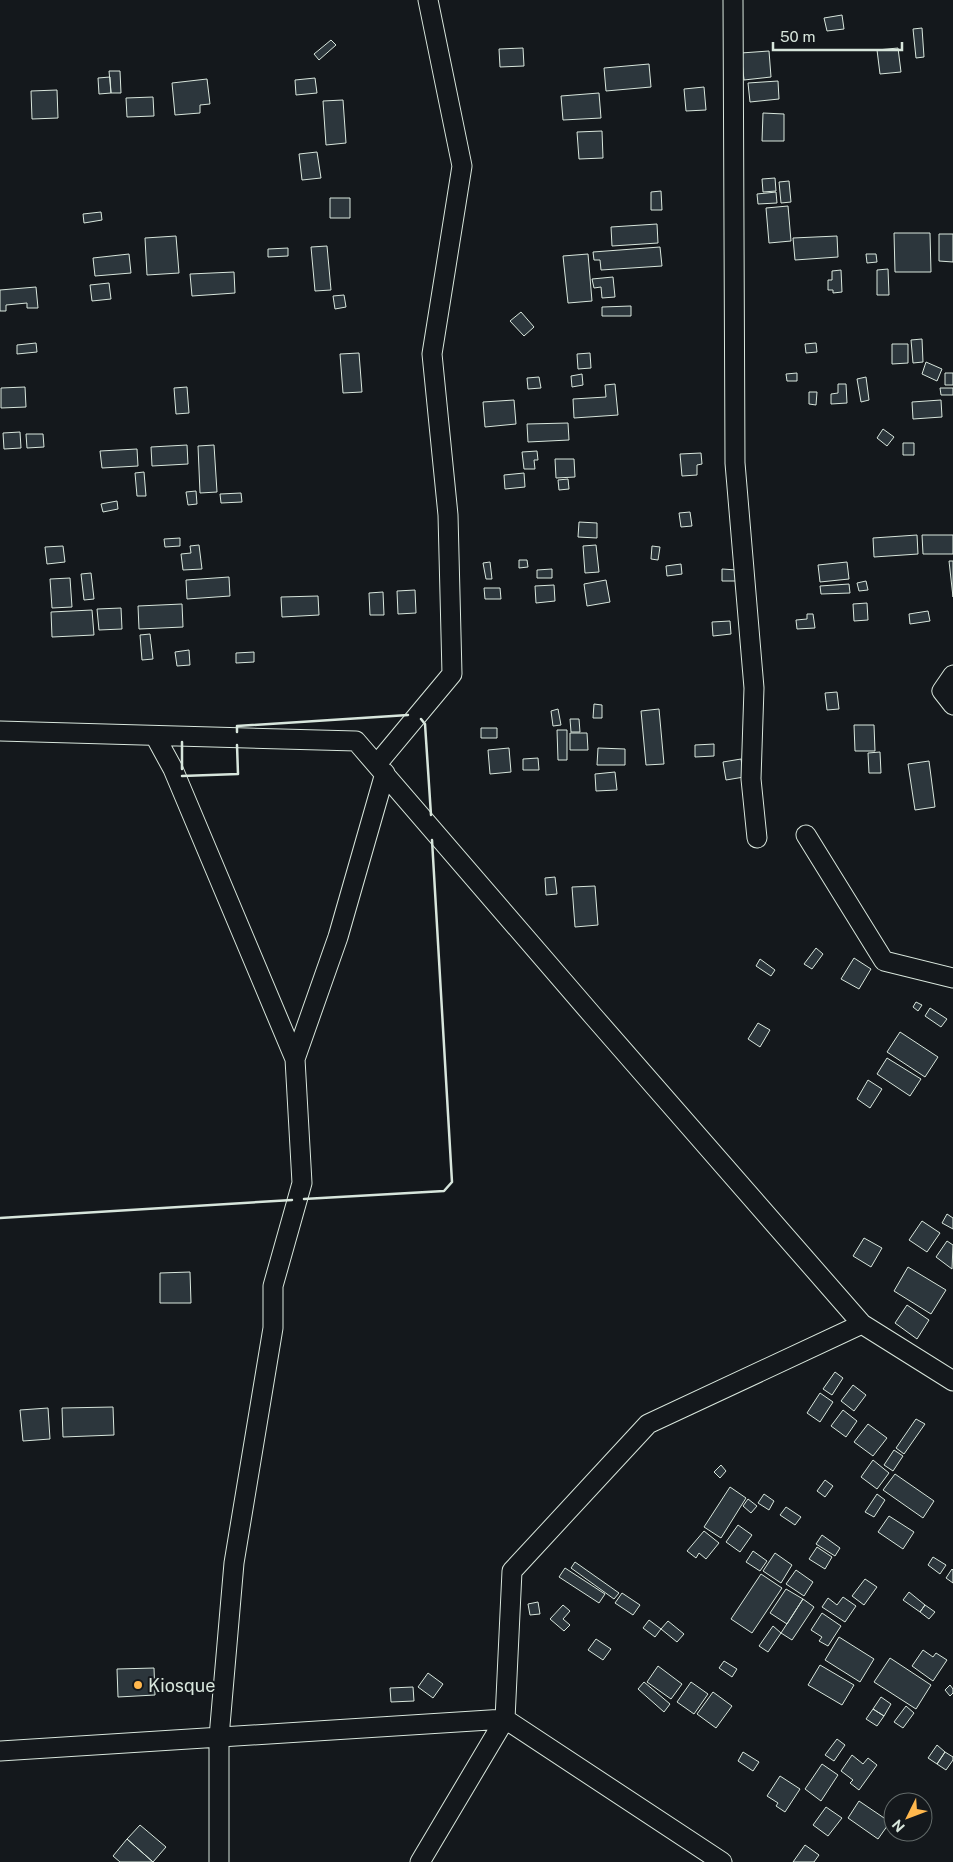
<svg xmlns="http://www.w3.org/2000/svg" width="953" height="1862" font-family="'Public Sans',sans-serif">
<style>
.building{fill:#2c363c;stroke:#d8e6dc}
.lines{fill:none;stroke-linecap:round;stroke-linejoin:round}
.minor-casing{stroke:#d8e6dc;stroke-width:21}
.minor{stroke:#14181c;stroke-width:19}
.wall{stroke:#d8e6dc;stroke-width:2.5}
.poi-dot{fill:#ffb74d;stroke:#14181c;stroke-width:2}
.labels{text-anchor:middle;dominant-baseline:central;stroke-width:4;stroke-linejoin:round;paint-order:stroke}
.poi-label{font-size:18px;fill:#d8e6dc;stroke:#14181c;text-anchor:start}
</style>
<rect width="100%" height="100%" fill="#14181c"/>
<path class="building" d="M842,15L844,29L827,31L824,18Z
M922,28L924,57L916,58L913,29Z
M331,40L336,45L319,60L314,54Z
M523,48L524,66L500,67L499,49Z
M898,48L901,72L880,74L877,50Z
M769,51L771,77L744,80L741,53Z
M649,64L651,87L606,91L604,68Z
M109,71H120L121,93H111Z
M110,77L111,93L99,94L98,78Z
M315,78L317,93L296,95L295,80Z
M207,79L210,104L200,105V113L175,115L172,83Z
M778,81L779,99L750,102L748,83Z
M704,87L706,110L686,111L684,89Z
M57,90L58,118L32,119L31,91Z
M599,93L601,118L563,120L561,96Z
M153,97L154,116L127,117L126,98Z
M343,100L346,143L326,145L323,101Z
M763,113L784,114V141H762Z
M602,131L603,158L579,159L577,132Z
M317,152L321,178L302,180L299,154Z
M775,178L776,191L763,192L762,179Z
M789,181L791,202L781,203L779,182Z
M661,191L662,210H651V192Z
M776,192L777,203L758,204L757,194Z
M330,198H350V218H330Z
M788,206L791,241L769,243L766,208Z
M101,212L102,220L84,223L83,214Z
M657,224L658,243L612,246L611,227Z
M894,233H930L931,272H895Z
M939,234H953V262L939,261Z
M176,236L179,273L147,275L145,238Z
M837,236L838,257L795,260L793,238Z
M327,246L331,290L315,291L311,247Z
M660,247L662,266L601,270L600,260H594L593,252Z
M288,248V256L268,257V249Z
M129,254L131,273L95,276L93,258Z
M588,254L592,301L568,303L563,256Z
M866,254H876L877,262L867,263Z
M888,269L889,295H877V270Z
M841,270L842,292L833,293V290H828V280H832V271Z
M234,272L235,293L192,296L190,274Z
M613,277L615,297L602,298L601,287L594,288L592,279Z
M109,283L111,299L92,301L90,285Z
M36,287L38,308H27V303L6,305V311H0V290Z
M344,295L346,307L335,309L333,296Z
M631,306V316H602V307Z
M521,312L534,327L524,336L510,321Z
M922,339L923,362L913,363L911,340Z
M36,343L37,352L17,354V345Z
M816,343L817,352L806,353L805,344Z
M892,344H908V363L892,364Z
M359,353L362,392L343,393L340,354Z
M590,353L591,368L578,369L577,354Z
M926,362L942,369L937,381L922,374Z
M797,373V381H787L786,374Z
M945,373H953V385H945Z
M582,374L583,385L572,387L571,376Z
M539,377L541,388L528,389L527,378Z
M866,377L869,400L861,402L857,379Z
M615,384L618,415L574,418L573,399L606,397L605,385Z
M838,384H846L847,403L831,404V394L838,393Z
M25,387L26,407L1,408V388Z
M187,387L189,413L176,414L174,388Z
M940,388H953V395H941Z
M809,392H817L816,405L809,404Z
M514,400L516,424L485,427L483,402Z
M941,400L942,417L913,419L912,402Z
M568,423L569,440L528,442L527,424Z
M883,429L894,437L887,446L877,438Z
M20,432L21,448L4,449L3,433Z
M26,434H43L44,447L27,448Z
M903,443H914V455H903Z
M187,445L188,464L152,466L151,447Z
M214,445L217,492L200,493L198,446Z
M137,449L138,466L102,468L100,451Z
M537,451L538,460H534L535,469H524L522,452Z
M701,453L702,464L697,465V475L682,476L680,454Z
M555,459H574L575,477L556,478Z
M144,472L146,496H137L135,473Z
M524,473L525,487L505,489L504,475Z
M568,479L569,489L559,490L558,480Z
M196,491L197,504L188,505L186,492Z
M241,493L242,502L221,503L220,494Z
M117,501L118,509L103,512L101,504Z
M690,512L692,526L681,527L679,513Z
M579,522L597,523V538L578,537Z
M917,535L918,554L874,557L873,538Z
M922,535H953V554H923Z
M180,538V546L165,547L164,539Z
M199,545L202,569L183,570L181,554L191,553L190,546Z
M596,545L599,572L585,573L583,546Z
M63,546L65,562L47,564L45,547Z
M652,546L660,547L658,560L651,559Z
M519,560H527L528,567L519,568Z
M949,561H953V597Z
M490,562L492,579H486L483,563Z
M847,562L849,579L820,582L818,565Z
M681,564L682,574L667,576L666,566Z
M552,569V578H537V570Z
M722,569L737,570L736,581H722Z
M91,573L94,599L84,600L81,574Z
M229,577L230,596L187,599L186,580Z
M70,578L72,607L52,608L50,579Z
M606,580L610,602L587,606L584,584Z
M866,581L868,590L859,591L857,583Z
M849,584L850,593L821,594L820,586Z
M554,585L555,601L536,603L535,586Z
M484,588H500L501,599H485Z
M415,590L416,613L398,614L397,591Z
M383,592L384,615H370L369,593Z
M318,596L319,615L282,617L281,597Z
M867,603L868,620L854,621L853,604Z
M182,604L183,627L139,629L138,606Z
M121,608L122,629L99,630L97,609Z
M92,610L94,635L52,637L51,612Z
M928,611L930,621L910,624L909,614Z
M807,614H813L815,628L797,629L796,620L807,619Z
M730,621L731,634L713,636L712,622Z
M150,634L153,659L142,660L140,635Z
M189,650L190,665L177,666L175,652Z
M254,652V662L236,663V653Z
M837,692L839,709L827,710L825,693Z
M594,704L602,705V718H593Z
M558,709L561,725L553,726L551,711Z
M659,709L664,764L646,765L641,711Z
M570,719H579L580,732H571Z
M854,725H874L875,751H855Z
M481,728H497V738H481Z
M557,730H567V760H558Z
M570,733H587L588,750H570Z
M714,744V756L695,757V745Z
M509,748L511,772L490,774L488,750Z
M598,748L625,749V765H597Z
M880,752L881,773H869L868,753Z
M538,758L539,770H523V759Z
M741,759L744,777L726,780L723,762Z
M929,761L935,807L915,810L908,764Z
M615,772L617,790L596,791L595,774Z
M555,877L557,894L546,895L545,878Z
M595,886L598,925L575,927L572,887Z
M816,948L823,954L812,969L804,964Z
M854,958L871,969L859,989L841,979Z
M760,959L775,970L771,976L756,966Z
M916,1002L922,1005L918,1011L913,1007Z
M930,1008L947,1019L941,1027L925,1016Z
M758,1023L770,1030L760,1047L748,1039Z
M900,1032L938,1057L925,1077L887,1052Z
M887,1058L921,1079L910,1096L877,1074Z
M868,1080L882,1089L870,1108L857,1099Z
M947,1214L953,1218V1229L942,1223Z
M922,1221L940,1233L927,1252L909,1240Z
M864,1238L882,1248L871,1267L853,1256Z
M947,1241L953,1245L952,1269L936,1257Z
M908,1267L946,1290L931,1314L894,1291Z
M190,1272L191,1303H160V1273Z
M907,1305L929,1320L917,1339L895,1323Z
M835,1372L843,1378L832,1395L823,1389Z
M853,1385L866,1395L854,1411L841,1401Z
M820,1393L833,1402L820,1422L807,1413Z
M113,1407L114,1435L63,1437L62,1408Z
M48,1408L50,1439L23,1441L20,1410Z
M843,1410L857,1421L846,1437L831,1426Z
M916,1419L925,1424L904,1454L896,1448Z
M868,1424L887,1438L873,1456L854,1442Z
M894,1450L903,1456L893,1471L884,1465Z
M873,1460L889,1473L877,1489L861,1477Z
M721,1465L726,1471L720,1478L714,1472Z
M895,1474L934,1501L923,1518L883,1490Z
M825,1480L833,1486L825,1497L817,1491Z
M730,1487L746,1498L721,1538L704,1527Z
M764,1494L774,1501L769,1510L758,1503Z
M877,1494L885,1500L874,1517L865,1512Z
M748,1499L757,1506L751,1513L743,1506Z
M786,1507L801,1517L795,1525L780,1515Z
M889,1516L914,1532L903,1549L878,1532Z
M738,1525L752,1535L740,1552L726,1542Z
M704,1531L719,1543L706,1559L699,1553L696,1558L687,1551Z
M822,1535L840,1548L835,1556L816,1544Z
M817,1547L832,1557L825,1569L809,1559Z
M753,1551L767,1561L760,1571L746,1562Z
M775,1553L792,1565L781,1583L763,1571Z
M933,1557L946,1565L940,1574L928,1565Z
M575,1562L619,1593L614,1599L571,1568Z
M565,1568L605,1594L599,1603L559,1577Z
M952,1569L953,1570V1583L946,1578Z
M796,1570L813,1582L804,1596L786,1584Z
M761,1574L782,1588L752,1633L731,1619Z
M865,1579L877,1587L864,1605L852,1596Z
M786,1589L803,1599L787,1624L770,1613Z
M909,1592L925,1605L920,1612L903,1600Z
M622,1593L640,1605L633,1615L615,1603Z
M843,1597L856,1606L845,1622L822,1607L828,1598L837,1605Z
M803,1599L814,1607L792,1640L781,1633Z
M538,1602L540,1614L530,1615L528,1604Z
M563,1605L570,1611L563,1619L570,1625L564,1631L550,1619Z
M925,1605L935,1612L929,1619L920,1612Z
M822,1613L841,1626L828,1646L819,1641L822,1637L811,1630Z
M649,1620L661,1629L655,1637L643,1628Z
M668,1621L684,1634L677,1642L661,1629Z
M773,1626L781,1633L768,1652L759,1646Z
M839,1637L874,1659L860,1682L825,1660Z
M596,1639L611,1649L603,1660L588,1650Z
M923,1650L933,1657L936,1653L947,1660L933,1681L912,1666Z
M890,1658L931,1685L916,1709L874,1682Z
M724,1661L737,1669L732,1677L719,1668Z
M820,1665L854,1685L842,1705L808,1685Z
M658,1666L682,1684L671,1699L647,1682Z
M154,1668L155,1695L118,1697L117,1669Z
M428,1673L443,1684L433,1698L418,1687Z
M644,1682L670,1704L664,1712L638,1689Z
M691,1682L708,1694L694,1714L677,1702Z
M950,1685L953,1689V1693L950,1696L945,1690Z
M413,1687L414,1701L391,1702L390,1688Z
M713,1692L732,1706L716,1728L697,1714Z
M881,1697L891,1704L884,1716L873,1709Z
M906,1706L914,1713L903,1728L894,1722Z
M873,1709L884,1716L877,1726L866,1719Z
M837,1739L845,1745L834,1761L825,1755Z
M937,1745L945,1752L937,1764L928,1758Z
M743,1752L759,1762L753,1771L738,1761Z
M945,1752L953,1757V1760L946,1770L937,1764Z
M852,1755L863,1764L868,1758L877,1765L859,1790L850,1783L853,1780L841,1771Z
M822,1764L838,1775L821,1801L805,1789Z
M780,1776L800,1789L785,1812L776,1806L778,1803L767,1796Z
M859,1801L890,1822L878,1839L848,1818Z
M826,1807L842,1818L828,1836L813,1825Z
M140,1825L166,1847L153,1862L127,1839Z
M127,1839L153,1862H120L113,1856Z
M805,1845L819,1855L814,1862H793Z"/>
<g class="lines">
<g class="minor-casing">
<path id="minor" d="M733,0L735,463L754,688L751,779L757,838
M953,675L942,691L953,705
M0,731L356,741L594,1017L862,1324L953,1381
M155,736L173,769L295,1059L302,1183L273,1286V1328L234,1563L219,1737V1862
M377,764L452,674L448,515L432,354L462,166L428,0
M806,835L884,961L953,978
M295,1059L338,937L385,773
M0,1751L505,1719L722,1862
M420,1862L505,1719L512,1571L648,1424L862,1324"/>
</g>
<use href="#minor" class="minor"/>
<path class="wall" d="M421,719L425,724L431,815
M237,732V726L408,715
M182,769V742
M182,776L238,774L237,745
M304,1199L444,1191L452,1182L432,840
M0,1218L292,1200"/>
</g>
<circle class="poi-dot" cx="138" cy="1685" r="5"/>
<g class="labels">
<g class="poi-label">
<text x="148" y="1685">Kiosque</text>
</g>
</g>
<g transform="translate(908 1817) rotate(228)"><circle r="24" fill="#14181c" stroke="#626a69"/>
<path d="M0-4L9 19L0 12L-9 19Z" fill="#ffb74d"/>
<text y="-8" font-size="14" font-weight="bold" text-anchor="middle" fill="#d8e6dc">N</text>
</g>
<path d="M773 42v8h129v-8" fill="none" stroke="#d8e6dc" stroke-width="2.5"/>
<text x="780" y="42" font-size="15" fill="#d8e6dc" stroke="#14181c" stroke-width="4" paint-order="stroke">50 m</text>
</svg>
